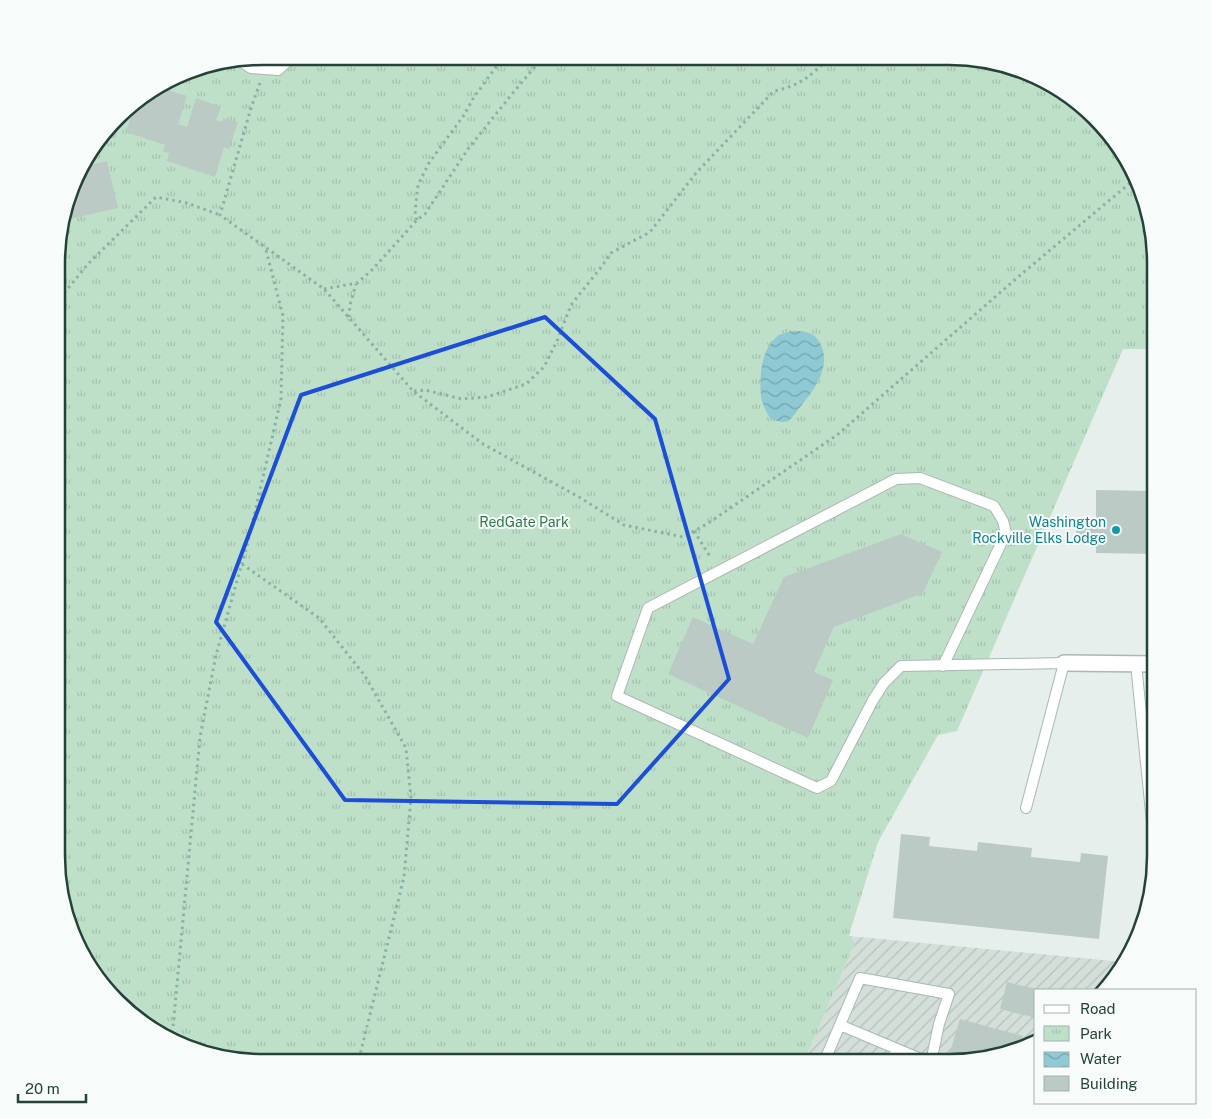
<svg xmlns="http://www.w3.org/2000/svg" width="1212" height="1119" font-family="'Public Sans',sans-serif">
<style>
.industrial{fill:url(#industrial-furrows)}
.park{fill:url(#park-tufts)}
.water{fill:url(#water-waves)}
.building{fill:#bbcac4}
.lines{fill:none;stroke-linecap:round;stroke-linejoin:round}
.lane-casing{stroke:#a8b8b2;stroke-width:12}
.street-casing{stroke:#a8b8b2;stroke-width:18}
.path{stroke:#86b3a5;stroke-width:3;stroke-dasharray:2.5 4;stroke-linecap:butt}
.lane{stroke:#fff;stroke-width:10}
.street{stroke:#fff;stroke-width:15}
.marked{fill:none;stroke:#1d4ed8;stroke-width:4;stroke-linejoin:round}
.culture-dot{fill:#0f9aa8;stroke:#f7fbf9;stroke-width:2}
.labels{text-anchor:middle;dominant-baseline:central;stroke-width:4;stroke-linejoin:round;paint-order:stroke}
.park-label{font-size:14px;fill:#2d7a4b;stroke:#f7fbf9}
.culture-label{font-size:14px;fill:#0d838f;stroke:#f7fbf9;text-anchor:end}
.rim{fill:none;stroke:#24423a;stroke-width:2.5}
</style>
<defs>
<pattern id="industrial-furrows" width="10" height="10" patternUnits="userSpaceOnUse" patternTransform="scale(1.25)"><rect width="10" height="10" fill="#d4dfda"/><path d="M-1 1l2-2M0 10L10 0M9 11l2-2" fill="none" stroke="#b6c1bc"/></pattern>
<pattern id="park-tufts" width="24" height="20" patternUnits="userSpaceOnUse" patternTransform="scale(1.25)"><rect width="24" height="20" fill="#bfe0c8"/><path d="M3 7l-1-3M5 7V3M7 7l1-3M15 17l-1-3M17 17v-4M19 17l1-3" fill="none" stroke="#a4c1ad"/></pattern>
<pattern id="water-waves" width="16" height="10" patternUnits="userSpaceOnUse" patternTransform="scale(1.25)"><rect width="16" height="10" fill="#8ec9d4"/><path d="M0 5q4-4 8 0t8 0" fill="none" stroke="#74a5ad"/></pattern>
</defs>
<rect width="100%" height="100%" fill="#e6efeb"/>
<path class="industrial" d="M849,936L1123,962L1102,990H1036V1042L1028,1047L962,1062H804L855,943Z"/>
<path class="park" d="M263,56L963,57L1041,78L1105,127L1140,183L1155,249V349H1123L957,731L938,735L878,842L849,935L855,943L804,1062L263,1063L172,1042L107,992L72,935L57,869L60,223L84,159L127,107L196,67Z"/>
<path class="water" d="M794,331C805,331 814,332 820,343C832,365 815,389 801,406C797,410 793,418 788,421C782,424 775,420 770,418C766,411 762,404 761,396C759,377 761,347 779,335C783,333 789,332 794,331Z"/>
<path class="building" d="M161,88L187,96L178,124L187,127L196,98L221,107L216,120L222,122L223,118L238,122L229,149L224,147L215,177L167,161L169,153L163,152L165,145L126,132L135,102Z
M124,110L115,139L104,135Z
M107,161L118,208L66,220L64,212L81,167Z
M1096,490L1155,491L1156,554L1096,553V541H1076V518H1096Z
M901,534L942,552L923,593L834,627L814,672L833,680L808,738L668,674L693,617L753,644L784,577Z
M901,834L930,837L929,846L977,851L978,842L1032,848L1031,857L1080,862L1081,853L1108,856L1099,939L893,918Z
M1007,982L1040,990H1036V1018L1000,1009Z
M960,1019L1023,1036L1020,1049L962,1062L948,1059Z"/>
<g class="lines">
<g class="lane-casing">
<path id="lane" d="M239,60L251,68L278,70L293,56
M1136,664L1152,822V871
M943,666L1006,533L1003,521L994,506L920,478L896,479L648,608L617,696L817,788L831,781L873,700L884,683L901,666L1064,663L1026,808
M1144,742H1156
M840,1025L928,1062
M824,1062L860,978L949,994L939,1024L931,1062
M891,1062L897,1049"/>
</g>
<g class="street-casing">
<path id="street" d="M1064,663L1156,664"/>
</g>
<path class="path" d="M260,83L251,108L220,215L324,289L413,391L483,444L579,497L624,525L683,537L707,524L837,435L1018,277L1136,178
M417,220L415,211L418,185L429,163L464,115L474,97L504,56
M324,289L357,283L371,271L417,220L425,214L468,149L512,94L544,56
M60,298L88,264L156,197L187,203L220,215
M349,317L350,305L356,284
M414,391L425,390L462,399L487,397L526,384L544,367L557,341L571,305L602,266L611,253L650,232L696,173L774,91C802,85 810,76 830,57
M694,531L711,558
M242,564L319,618L365,676L406,748L411,798L404,877L358,1063
M168,1038L173,1027L200,737L216,655L248,542L281,399L283,316L265,246"/>
<use href="#lane" class="lane"/>
<use href="#street" class="street"/>
</g>
<path class="marked" d="M545,317L655,419L729,679L617,804L345,800L216,622L301,395Z"/>
<circle class="culture-dot" cx="1116" cy="530" r="5"/>
<g class="labels">
<g class="park-label">
<text x="524" y="522">RedGate Park</text>
</g>
<g class="culture-label">
<text x="1106" y="522">Washington<tspan x="1106" dy="16">Rockville Elks Lodge</tspan></text>
</g>
</g>
<path d="M0 0H1212V1119H0ZM263 65H949A198 198 0 0 1 1147 263V856A198 198 0 0 1 949 1054H263A198 198 0 0 1 65 856V263A198 198 0 0 1 263 65Z" fill="#f7fbf9" fill-rule="evenodd"/>
<path class="rim" d="M263 65H949A198 198 0 0 1 1147 263V856A198 198 0 0 1 949 1054H263A198 198 0 0 1 65 856V263A198 198 0 0 1 263 65Z"/>
<rect x="1034" y="989" width="162" height="115" fill="#f7fbf9" stroke="#a3b1ad"/>
<rect x="1044" y="1005" width="25" height="8" fill="#ffffff" stroke="#a3b1ad"/>
<text x="1080" y="1014" font-size="15" fill="#24423a">Road</text>
<rect x="1044" y="1026" width="25" height="15" fill="url(#park-tufts)" stroke="#a3b1ad"/>
<text x="1080" y="1039" font-size="15" fill="#24423a">Park</text>
<rect x="1044" y="1052" width="25" height="15" fill="url(#water-waves)" stroke="#a3b1ad"/>
<text x="1080" y="1064" font-size="15" fill="#24423a">Water</text>
<rect x="1044" y="1076" width="25" height="15" fill="#bbcac4" stroke="#a3b1ad"/>
<text x="1080" y="1089" font-size="15" fill="#24423a">Building</text>
<path d="M18 1094v8h68v-8" fill="none" stroke="#24423a" stroke-width="2.5"/>
<text x="25" y="1094" font-size="15" fill="#24423a" stroke="#f7fbf9" stroke-width="4" paint-order="stroke">20 m</text>
</svg>
